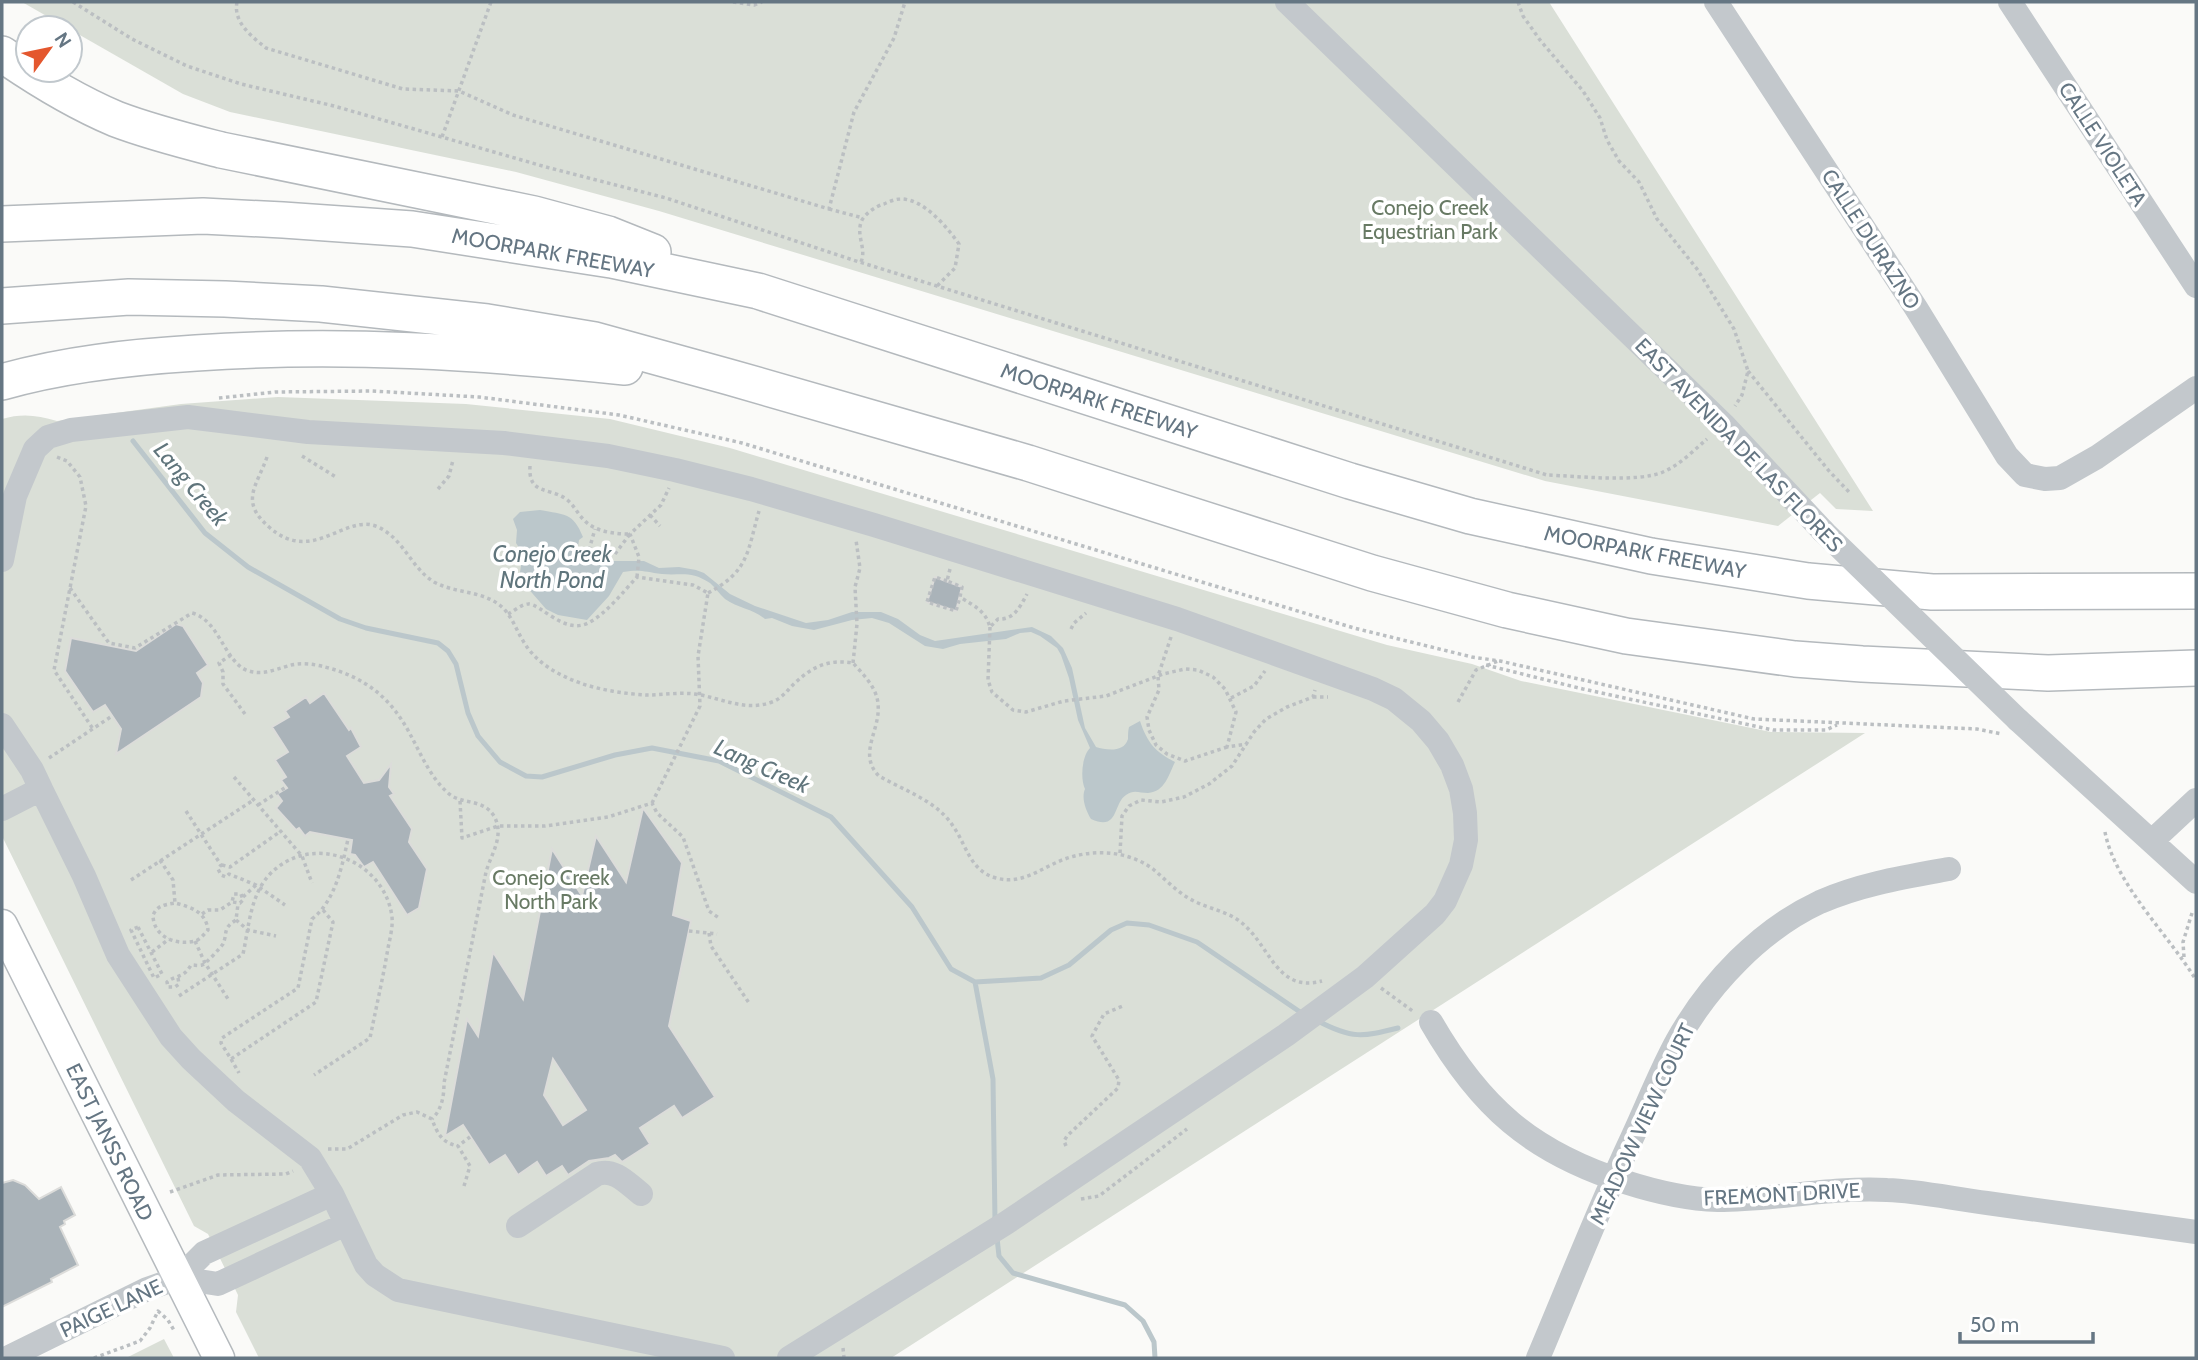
<svg xmlns="http://www.w3.org/2000/svg" width="2198" height="1360" font-family="Cabin,sans-serif">
<style>
.green{fill:#dadfd7}
.water{fill:#bbc7cb}
.lines{fill:none;stroke-linecap:round;stroke-linejoin:round}
.stream{stroke:#bbc7cb;stroke-width:5}
.building{fill:#aab3b9;stroke:#dcdcda;stroke-width:2;fill-rule:evenodd}
.major-casing{stroke:#b5babe;stroke-width:33}
.highway-casing{stroke:#b4b9bd;stroke-width:38}
.path{stroke:#bbbfc2;stroke-width:3.5;stroke-dasharray:3.5 3.5;stroke-linecap:butt}
.minor{stroke:#c3c8cc;stroke-width:24}
.major{stroke:#fff;stroke-width:30}
.highway{stroke:#fff;stroke-width:35}
.minor-bridge{stroke:#c3c8cc;stroke-width:24}
.labels{text-anchor:middle;dominant-baseline:central;stroke-width:7;stroke-linejoin:round;paint-order:stroke}
.street-label{font-size:21px;fill:#657683;stroke:#fff}
.park-label{font-size:21px;fill:#687a64;stroke:#fff}
.water-label{font-size:23px;font-style:italic;fill:#60757c;stroke:#fff}
</style>
<rect width="100%" height="100%" fill="#fafaf8"/>
<path class="green" d="M22,2H1549L1873,511L1836,509L1820,493L1778,526L1545,481L659,211L516,172L230,112L183,94Z
M278,397L466,404L610,419L730,448L1387,645L1472,664L1521,681L1771,732L1865,733L891,1358H259L236,1312L238,1295L208,1234L194,1226L2,836V419C22,413 37,415 57,421L181,404Z
M164,1339L174,1358H126Z"/>
<path class="water" d="M540,510C565,515 573,512 583,537L579,540L578,547L583,551V558L588,560L599,550L610,561H644L659,568L679,567L696,570L704,573L730,594L755,606L806,623L828,620L852,612H881L898,619L920,635L935,641L1032,627L1051,636L1063,648L1072,668L1085,728L1096,747C1106,750 1124,753 1128,739C1128,735 1128,731 1129,727L1140,721C1147,742 1155,752 1175,762C1169,774 1165,792 1148,793C1139,793 1134,789 1126,795C1113,803 1119,832 1091,819C1086,811 1081,798 1085,789C1080,778 1082,756 1090,748L1078,720L1069,678L1061,655L1057,648L1040,636L1031,632L1020,633L1006,639L960,644L943,649L925,646L889,623L872,618L852,620L814,630L792,626L772,618L765,619C753,609 738,608 725,599C719,594 716,588 710,583C690,570 681,576 662,574C645,572 641,569 623,572L609,596L587,620L558,615L546,609L519,578L523,554L516,543L517,530L513,519L520,512Z"/>
<g class="lines">
<path class="stream" d="M133,441L205,533L248,567L340,619L366,628L438,643L448,651L456,664L468,713L478,736L500,762L526,776L542,777L615,755L652,748L719,761L831,817L912,907L951,969L975,982L993,1079L995,1222
M975,982L1041,978L1069,965L1111,930L1127,923L1149,925L1197,942L1303,1014
M1318,1021C1352,1039 1362,1037 1398,1028
M997,1238L999,1256L1013,1273L1125,1305L1143,1321L1154,1342L1155,1358"/>
</g>
<path class="building" d="M935,577L962,587L956,611L927,602Z
M176,624L183,626L208,665L197,673L203,683L201,697L116,754L121,729L105,705L93,712L65,671L71,638L136,651Z
M324,693L349,730L351,728L361,747L347,756L364,783L379,780L391,764L389,787L394,794L390,796L412,829L409,842L427,869L419,908L407,915L373,862L364,867L355,855L350,854L352,840L310,832L305,836L299,828L296,830L276,808L282,801L277,794L287,788L281,780L286,777L275,760L288,752L272,727L289,717L285,711L306,697L310,703Z
M643,808L682,863L673,915L691,921L669,1026L715,1097L682,1118L674,1106L640,1128L650,1144L622,1162L615,1155L609,1158L589,1161L568,1175L562,1166L546,1176L537,1162L518,1175L505,1155L489,1165L463,1125L445,1136L467,1019L478,1036L493,952L523,999L552,849L582,896L596,836L626,882ZM553,1059L586,1110L563,1125L544,1095Z
M13,1180L25,1185L39,1199L61,1187L75,1215L64,1221L65,1224L60,1227L78,1265L51,1279L52,1282L2,1307V1183Z"/>
<g class="lines">
<g class="major-casing">
<path id="major" d="M2,925L219,1358"/>
</g>
<g class="highway-casing">
<path id="highway" d="M2,54C38,79 76,102 116,119C150,132 186,141 221,150L534,214L608,234L653,252
M2,224L203,216L283,220L412,229L611,260L758,291L1350,481L1470,516L1651,556L1808,581L1932,592L2196,591
M2,306L129,297L225,299L321,304L487,322L595,340L729,377L1028,463L1372,573L1507,610L1626,636L1795,659L1862,664L2048,673L2196,668
M2,382C64,364 131,357 196,353C341,343 480,352 625,367"/>
</g>
<path class="path" d="M73,2L132,39L187,66L241,84L334,106L546,167L666,198L853,260L1547,475C1576,476 1638,483 1663,472C1680,465 1694,450 1707,439
M237,2C233,22 251,36 266,48L403,89L459,91L513,115L829,209L854,112L894,38L905,2
M733,2L754,5L762,2
M1518,2L1523,16L1540,40L1583,91L1600,118L1607,140L1619,161L1639,182L1657,219L1697,269L1734,329L1748,371L1742,395L1735,406
M442,137L491,2
M829,209L863,218
M861,262C867,248 855,235 862,220C866,213 876,206 884,204C888,202 895,199 900,199C923,198 947,227 959,244L955,268L937,286
M1748,371L1829,471L1849,492
M219,398L275,392L372,391L479,397L619,415L742,443L1354,628L1472,657L1500,661L1754,719L1977,729L2002,734
M302,456L336,477
M57,457L67,461L80,477L86,506L54,670L93,729
M267,457C257,486 239,501 269,527C313,566 345,512 378,527C404,539 411,568 434,582C456,594 484,590 503,608C513,618 517,632 525,644C537,663 558,675 580,683C600,690 626,694 647,695C663,695 679,692 695,694C722,698 745,712 772,702C783,698 788,689 796,682C813,666 830,659 853,663C863,674 877,688 878,704C881,730 857,754 879,776C905,791 937,801 953,826C967,846 970,871 996,878C1025,886 1045,864 1071,857C1099,849 1130,852 1153,869C1165,879 1176,891 1190,899C1204,907 1221,910 1235,918C1270,939 1273,994 1322,981
M530,466C528,495 549,487 566,499C574,505 577,513 584,520C595,532 615,534 630,534
M438,489L449,476L453,460
M650,515L660,526
M589,550L595,529
M615,554L630,534
M950,569L947,581L962,587L960,597C974,606 985,610 990,627L998,619C1014,620 1020,607 1027,594
M637,577L639,557L630,534L661,505L669,488
M947,581L935,577L927,602L956,611L960,597
M70,588L109,643L135,648L192,613C219,620 224,660 246,670C262,676 273,670 288,666C299,662 314,664 325,667C365,677 391,698 410,734C421,754 430,777 448,793C461,805 483,798 494,816C505,836 491,854 486,872L444,1083C444,1096 442,1109 432,1119
M708,593C749,571 747,553 759,511
M508,614C514,611 522,604 528,604C540,603 564,635 588,623C605,615 624,591 637,577L693,585L708,593L698,656L700,706L652,803
M990,627L988,680L992,692L1013,710L1026,712L1064,701L1106,696L1163,674L1185,669L1198,670L1213,677L1225,689L1236,712L1227,747L1247,744
M1071,629L1074,623L1086,613
M1171,637L1158,676L1159,690L1147,717L1149,730L1156,745L1167,754L1185,761L1227,747
M231,655L219,663L223,672V684L245,714
M853,663L857,624L855,587L860,568L856,540
M1486,665L1583,689L1773,730H1826L1837,725
M1313,697H1328
M1231,698L1254,686L1265,671
M1458,702L1476,670L1498,661
M49,758L112,716
M234,777L302,856L312,883
M460,801L462,838L498,826H545L608,817L652,803L657,813L683,837L709,911L719,918
M258,805L286,787
M186,811L221,865L218,869L221,875L226,877L229,874L256,885L285,905
M2105,832C2115,884 2168,934 2196,980
M1120,853L1122,816L1129,806L1141,800L1161,802L1184,797L1209,784L1232,766L1254,732L1266,719L1287,707L1313,697L1315,690
M160,860L173,880L175,903C191,907 206,912 208,930C204,934 200,940 195,941C175,946 153,936 153,915C158,905 164,905 175,903
M222,865L230,867L281,831
M131,880L252,801
M243,897L256,885
M323,910L333,922L316,1002L231,1059L221,1043L222,1038L298,988L312,919C335,901 342,867 348,839
M202,914L208,910H220L232,902L234,894H241L243,900L240,903L232,902
M236,920L248,930L276,936
M138,927L162,974L154,978L131,930Z
M689,931L717,934
M709,933L711,946L749,1003
M195,941L205,963L228,999
M152,952L169,939
M2184,957L2183,942L2192,913
M178,978L179,984L175,987H168L167,982C177,974 183,979 191,965C195,965 199,966 202,965C206,964 221,947 223,944C228,932 222,929 236,920L238,904
M1381,988L1414,1012
M179,996L243,954C249,927 250,895 270,874C312,831 385,860 392,917C393,927 390,938 388,948C383,978 376,1008 370,1038L314,1075
M231,1059L239,1073
M1066,1146L1064,1141L1067,1136L1118,1088L1119,1080L1092,1036L1104,1014L1125,1005
M328,1149H347L403,1115L417,1112L432,1119C437,1133 442,1143 458,1146
M464,1186L470,1166L458,1146L470,1137
M170,1192L218,1175L286,1174L293,1171
M1081,1199L1099,1196L1187,1129
M843,1348L844,1358
M94,1358L140,1341L150,1328L158,1311L168,1320L175,1332"/>
<path class="minor" d="M1287,2L1723,424L1823,531
M1716,2L1916,308L2007,456L2025,475L2045,479L2060,478L2097,457L2196,388
M2010,2L2196,286
M2,560L15,496L35,449L48,437L71,430L188,417L308,432L504,443L608,456L675,470L751,489L874,525L1177,619L1273,653L1373,689L1394,699L1421,721L1438,741L1452,765L1461,789L1465,813L1466,840L1461,865L1445,901L1435,914L1365,977L1286,1035L1006,1223L789,1358
M2018,720L2196,882
M2,725L32,770L41,789
M2,809L41,789L84,876L118,955L171,1037L191,1059L236,1101L310,1158L332,1194L366,1265L375,1275L398,1290L723,1358
M2152,841L2196,800
M1431,1022C1480,1107 1531,1152 1625,1182C1656,1192 1686,1199 1718,1200C1775,1200 1830,1187 1887,1190C1920,1191 1954,1199 1987,1203C2056,1213 2126,1222 2196,1232
M518,1226L597,1174C615,1168 628,1184 641,1194
M179,1278L204,1253L332,1194
M7,1358L147,1289L179,1278L218,1284L346,1224
M1538,1358C1569,1285 1598,1210 1632,1138C1647,1106 1660,1072 1677,1041C1709,984 1760,930 1820,902C1861,884 1905,877 1949,869"/>
<use href="#major" class="major"/>
<use href="#highway" class="highway"/>
<path class="minor-bridge" d="M1823,531L2018,720"/>
</g>
<g class="labels">
<g class="street-label">
<text transform="translate(2103 144) rotate(57)">CALLE VIOLETA</text>
<text transform="translate(1871 239) rotate(57)">CALLE DURAZNO</text>
<text transform="translate(553 253) rotate(10)">MOORPARK FREEWAY</text>
<text transform="translate(1099 401) rotate(18)">MOORPARK FREEWAY</text>
<text transform="translate(1739 445) rotate(46)">EAST AVENIDA DE LAS FLORES</text>
<text transform="translate(1645 552) rotate(11)">MOORPARK FREEWAY</text>
<text transform="translate(1642 1124) rotate(-65)">MEADOW VIEW COURT</text>
<text transform="translate(110 1142) rotate(64)">EAST JANSS ROAD</text>
<text transform="translate(1782 1194) rotate(-3)">FREMONT DRIVE</text>
<text transform="translate(111 1308) rotate(-25)">PAIGE LANE</text>
</g>
<g class="park-label">
<text x="1430" y="207">Conejo Creek<tspan x="1430" dy="24">Equestrian Park</tspan></text>
<text x="551" y="877">Conejo Creek<tspan x="551" dy="24">North Park</tspan></text>
</g>
<g class="water-label">
<text transform="translate(191 484) rotate(50)">Lang Creek</text>
<text x="552" y="554">Conejo Creek<tspan x="552" dy="26">North Pond</tspan></text>
<text transform="translate(762 766) rotate(24)">Lang Creek</text>
</g>
</g>
<rect width="2198" height="1360" fill="none" stroke="#657683" stroke-width="7"/>
<g transform="translate(49 49) rotate(57)"><circle r="33" fill="#ffffff" stroke="#c1c8cd" stroke-width="2"/>
<path d="M0-5L12 26L0 18L-12 26Z" fill="#e4572e"/>
<text y="-10" font-size="19" font-weight="bold" text-anchor="middle" fill="#657683">N</text>
</g>
<path d="M1960 1332v10h133v-10" fill="none" stroke="#657683" stroke-width="3.5"/>
<text x="1970" y="1332" font-size="21" fill="#657683" stroke="#ffffff" stroke-width="5" paint-order="stroke">50 m</text>
</svg>
